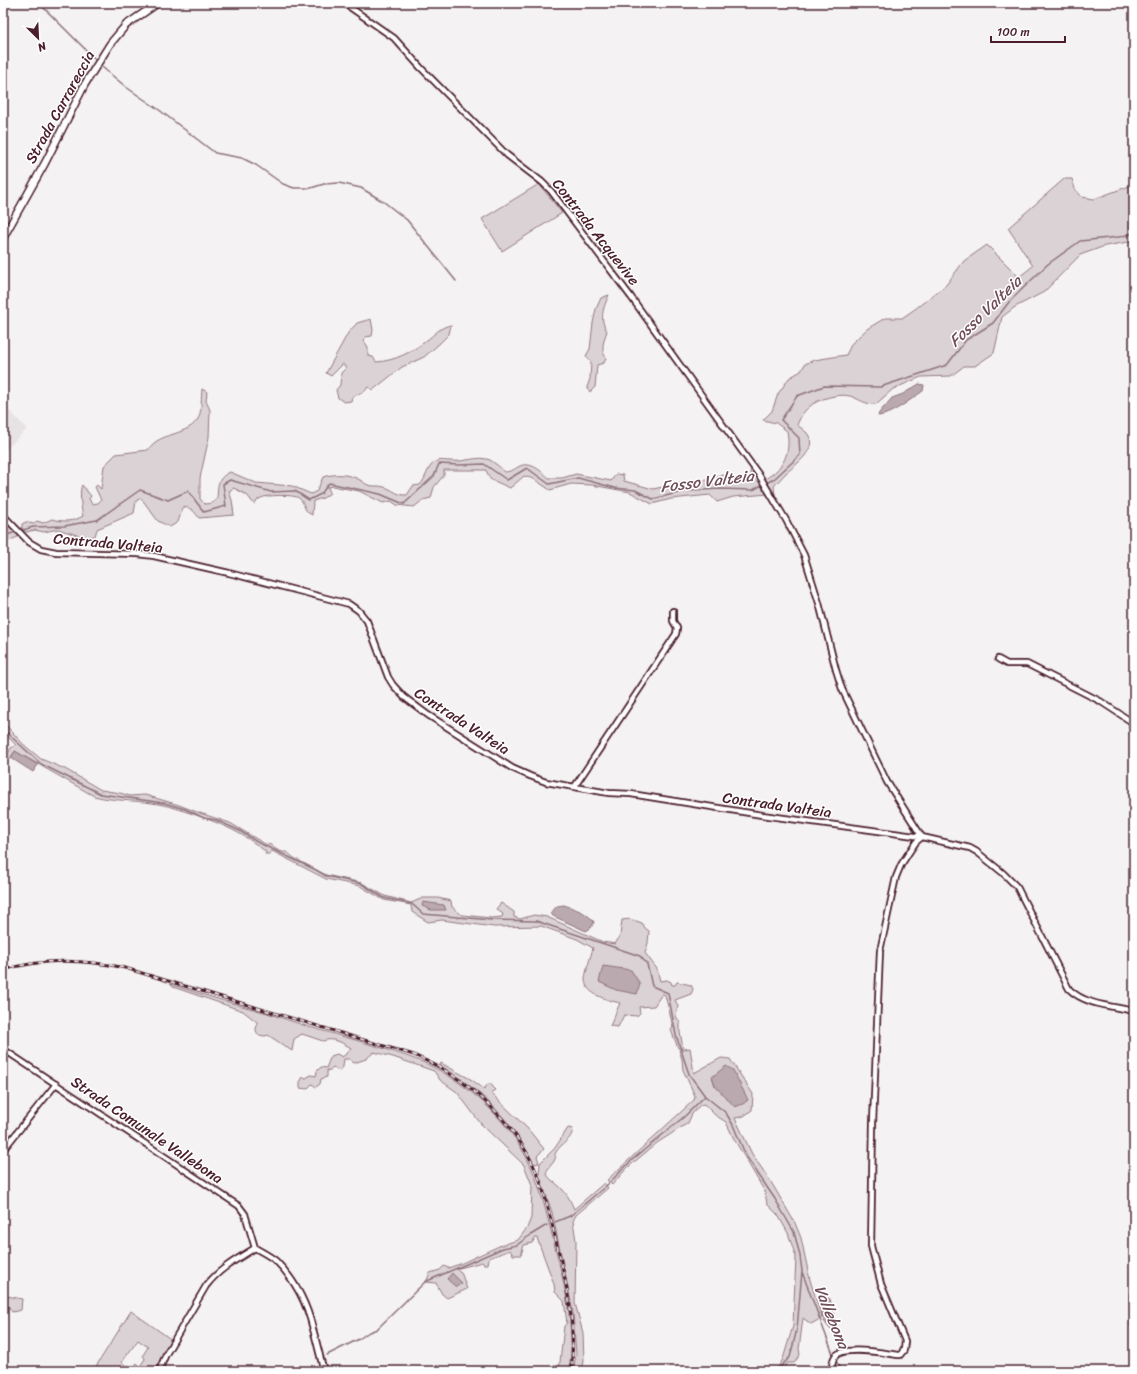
<svg xmlns="http://www.w3.org/2000/svg" width="1137" height="1374" font-family="Sriracha,sans-serif">
<style>
.built{fill:#e7e2e3}
.green{fill:#dbd2d5;stroke:#927880}
.water{fill:#baa9ae;stroke:#8d727a}
.lines{fill:none;stroke-linecap:round;stroke-linejoin:round}
.stream{stroke:#8d727a;stroke-width:1.5}
.street-casing{stroke:#4a1f2b;stroke-width:8}
.secondary-casing{stroke:#4a1f2b;stroke-width:9}
.street{stroke:#fff;stroke-width:4.5}
.secondary{stroke:#fff;stroke-width:6}
.rail-casing{stroke:#4a1f2b;stroke-width:3}
.rail{stroke:#fff;stroke-width:1.5;stroke-dasharray:4.5;stroke-linecap:butt}
.labels{text-anchor:middle;dominant-baseline:central;stroke-width:3;stroke-linejoin:round;paint-order:stroke}
.street-label{font-size:15px;fill:#4a1f2b;stroke:#fff}
.water-label{font-size:16px;font-style:italic;fill:#714f59;stroke:#fff}
</style>
<rect width="100%" height="100%" fill="#f4f2f2"/>
<filter id="ink" filterUnits="userSpaceOnUse"><feTurbulence type="fractalNoise" baseFrequency=".025" numOctaves="2"/><feDisplacementMap in="SourceGraphic" scale="8" xChannelSelector="R" yChannelSelector="G"/><feConvolveMatrix kernelMatrix="1 2 1 2 8 2 1 2 1" color-interpolation-filters="sRGB"/></filter>
<g filter="url(#ink)">
<path class="built" d="M3,404L27,429L5,450L3,449Z"/>
<path class="green" d="M1064,179H1072L1075,189L1082,197L1094,199L1132,185L1134,188V241L1105,246L1080,255L1044,292L1015,307L1002,317L994,353L975,366H964L951,376L921,377L893,389L876,404C866,405 859,399 850,396C839,393 817,399 809,407C803,412 800,418 797,425C800,427 804,430 807,433C820,449 795,465 785,474C781,478 778,482 774,486L775,495L765,479C784,468 791,453 787,431L776,423L763,420L772,411L778,394L789,378L801,371L805,364L814,360L846,355L852,343L867,329L885,318H902L915,309L946,285L964,261L987,245L1019,277L1033,266L1008,228Z
M539,184L562,213L502,251L482,219Z
M609,295C603,308 599,319 607,331C604,340 600,349 606,358L604,363L597,365L595,387L590,392L587,387L590,379L591,362L586,356L590,349L593,323L596,309L601,298Z
M371,319L373,330L372,336L365,337L364,341L368,347V356L373,357L376,362C395,361 412,352 427,340C435,334 440,327 451,325L449,334L439,344L424,357L402,367L373,390L368,387L365,391L352,397L351,401L344,402L338,398L336,390L340,385L341,373L346,368L343,364L331,376L326,373L348,333L357,323Z
M202,389L207,392L206,401L210,410L209,437L200,478V499L205,504C229,503 206,483 230,472L256,483L292,486L311,494L317,491L323,477C335,473 350,474 360,480C364,482 365,484 368,485C373,487 379,485 384,487C393,489 397,496 407,495L413,486L420,485C426,479 427,467 435,462C439,459 444,461 450,461C463,463 478,455 490,460C495,463 501,468 505,472C513,471 514,469 520,466C531,461 542,472 549,478H562L576,474L611,481L616,474L623,475L624,481L653,489L686,482L707,480L724,475L729,482H750L753,480L750,474L751,468L768,494L733,497L717,502L710,495L671,499L652,504L630,492L592,485L571,484L550,490L534,479L524,476L510,488L490,479L486,470H444V475L434,487L431,498L423,500L414,507L397,505L391,501L383,503L359,491L332,486L328,487L330,493L323,498L313,501L312,515C302,510 306,504 299,498C294,494 266,495 261,498C258,499 256,502 254,504L247,495L234,488L229,491L232,500L234,515L199,518C195,512 191,507 183,507L178,522L170,527L158,521L141,498L136,501L134,513L97,529L95,536L86,538L58,529L44,532L35,530L26,532L22,528V524L26,522L33,524L37,521L43,523L52,519C63,522 73,522 83,516C81,509 79,490 82,485L91,496L89,499L92,504L98,503L101,500L95,487L97,485L101,489L104,466L116,454L148,450C159,431 189,437 199,417C202,409 201,397 202,389Z
M6,522L20,536L8,541L3,546V525Z
M3,722L24,745L41,759L65,769L101,790L120,793L130,796L145,795L179,805L197,812L230,823L265,844L271,845C274,849 282,853 287,852L294,858L326,875L362,883L385,896L411,903L423,898H438L451,901L452,907L462,915L491,918L502,917L503,914L496,909L501,903L514,912V917L520,919L534,915L547,917L603,942L615,944L620,936L622,920L630,919L642,923L645,928L649,931L648,943L645,953L657,969L660,981L667,980L671,982L672,985H675L677,982L691,985L693,989L691,994L675,1000L678,1006L676,1016L680,1023V1032L683,1048H678L671,1030L673,1028C671,1017 668,1007 665,995L662,994L654,1006L639,1007L640,1013L637,1016L624,1015L618,1027L610,1026L620,1003C608,1000 586,995 585,980C585,973 591,956 593,948L577,939L541,926L494,927L442,920L428,922L412,912L411,905L384,900L360,886L326,879L272,851L269,854H265L266,852C245,834 222,824 196,815C181,810 167,805 152,803C132,800 113,801 94,796L15,751L9,760L6,757L11,748L16,745L3,732Z
M170,984C202,995 235,1004 267,1013C280,1017 293,1022 306,1026C344,1037 383,1047 420,1061C459,1077 498,1111 520,1146C537,1173 544,1204 552,1235C563,1279 576,1325 569,1371H559L564,1326L567,1323L564,1301L555,1292L554,1284L537,1238H535L532,1243L524,1245L521,1255H513L510,1250L489,1258L488,1264H484L482,1262L456,1269L461,1272L467,1289L447,1298L442,1294L436,1283L426,1282L430,1273L440,1270L444,1266L448,1268L460,1264L499,1246L518,1240L527,1228L531,1218L532,1185L524,1165L481,1124L457,1092L440,1080L434,1071L393,1057L374,1052L366,1059L354,1063L349,1059H344L343,1067L340,1071L333,1067L331,1070H327V1077L321,1079L320,1084L316,1087L312,1084L307,1089L300,1088V1082L303,1077L306,1078L311,1075L316,1076L317,1071L321,1067L326,1068L331,1056L337,1054L342,1057L346,1054L351,1048C343,1043 333,1037 323,1041L302,1034L294,1039L292,1051L268,1035L265,1036L258,1035L256,1030L257,1022L243,1011L173,987Z
M690,1048L694,1073L721,1058L730,1059L753,1094L752,1110L744,1116L735,1118L752,1154L771,1182L795,1223L801,1238L810,1280L822,1318L811,1324L803,1318L799,1349L800,1355L794,1363H787L783,1371H776L783,1359L793,1326L796,1257L788,1233L778,1215L767,1204L765,1192L734,1139L726,1122L715,1115L704,1104L700,1105L692,1114L688,1123L657,1143L627,1168L612,1185L607,1180L694,1100L695,1096L683,1070L682,1059L679,1050Z
M441,1063L472,1080L484,1089L488,1084H492V1086L496,1090L491,1093L528,1129L544,1149L537,1156L539,1163L534,1164C512,1120 482,1091 440,1065Z
M568,1128L573,1129C571,1142 562,1142 556,1152C553,1158 557,1153 555,1159C554,1163 548,1167 546,1173C549,1180 557,1183 562,1189C568,1195 571,1202 574,1209L604,1183L608,1188L576,1215L573,1221L576,1241L575,1303L583,1333L584,1361L582,1371H573L576,1355L573,1312L552,1212L539,1175L540,1163L555,1148Z
M3,1292L7,1296L22,1299L21,1310L12,1312L8,1306L3,1333Z
M131,1311L172,1340L156,1371H126L128,1365L133,1368L137,1363L140,1366L145,1359L143,1355L148,1347L138,1340L122,1362L125,1365L121,1371H93Z
M3,1335L8,1366V1371H3Z"/>
<path class="water" d="M919,384L924,385L923,391C911,399 892,415 878,416L879,413L892,398L903,394Z
M15,751L38,765L33,772L11,758Z
M423,902L444,905L446,910H431L422,906Z
M564,905C575,909 587,912 594,922L591,928L586,931L553,916L551,913L557,906Z
M603,966L631,970L640,984L637,994L616,990L599,982Z
M726,1066L733,1070L748,1100L743,1104L735,1107L715,1086L712,1077Z
M452,1273L462,1283L456,1287L447,1279Z
M822,1294L830,1299L838,1328L832,1331C819,1318 821,1311 822,1294Z"/>
<g class="lines">
<path class="stream" d="M39,3L95,59
M102,67L126,87L158,109L215,153L242,158L256,165L283,184L294,188H311L324,184L339,183L361,188L384,202L407,220L456,281
M766,483L774,479L800,455L799,438L781,420L797,396L824,386L880,387L947,365L966,340L993,323L1009,302L1048,264L1080,241L1119,237L1134,233
M3,536L33,527L64,526L97,520L140,490L168,500L188,491L204,512L226,506L223,484L230,480L271,492L295,491L309,500L321,494L329,483L380,494L404,504L434,476L439,464L459,465L484,464L507,480L527,468L549,484L578,478L615,488L635,490L653,499L686,491L720,489L753,490L762,485
M3,729L41,764L101,794L164,803L185,809L204,818L216,820L240,831L257,842L316,870L326,876L362,884L384,898L412,904L423,914L492,920L536,921L640,956L647,964L652,986L668,993L676,1035L689,1074L705,1096L726,1113L733,1125L746,1156L775,1199L794,1232L800,1256L802,1271L797,1329L790,1357L782,1365L779,1371
M555,1222L570,1216L606,1186L632,1160L685,1116L705,1096
M802,1272L833,1354L841,1371
M3,1354L5,1371
M327,1355L359,1339L369,1332L377,1329L425,1282L503,1248L517,1245L529,1236L547,1225"/>
<g class="street-casing">
<path id="street" d="M344,3L394,38L421,68L507,155L542,182L551,191L631,297L759,475L786,520L804,555L819,603L836,670L842,689L887,782L922,837L916,842L908,854L901,865L896,877L880,951L873,1123L871,1246L881,1284L905,1341L904,1350L900,1355C887,1354 841,1344 834,1358C832,1362 832,1367 832,1371
M3,515L29,542L41,549L56,552L138,554L154,556L229,573L349,604L359,611L367,621L388,677L393,685L404,697L428,715L512,768L530,776L546,782L609,793L631,794L762,815L922,837L970,848L977,852L1003,873L1017,887L1069,989C1085,1005 1112,1006 1134,1011
M998,659L1007,664H1027L1100,701L1132,722L1134,737
M575,786L676,634L677,628L673,621V611
M3,1049L239,1206L245,1214L255,1248
M3,1150L56,1084
M255,1248C262,1252 270,1256 276,1261C294,1279 307,1304 313,1329C317,1343 320,1357 324,1371
M1134,1295V1325
M159,1371L166,1354L206,1286C219,1269 237,1259 255,1248"/>
</g>
<g class="secondary-casing">
<path id="secondary" d="M3,238L45,163L85,84L110,44L126,25L158,3"/>
</g>
<use href="#street" class="street"/>
<use href="#secondary" class="secondary"/>
<g class="rail-casing">
<path id="rail" d="M3,970C43,958 84,959 125,968L414,1055C424,1060 435,1064 444,1070C486,1095 527,1139 542,1187C549,1209 554,1234 560,1257C569,1295 576,1332 571,1371"/>
</g>
<use href="#rail" class="rail"/>
</g>
</g>
<g class="labels">
<g class="street-label">
<text transform="translate(60 107) rotate(-61)">Strada Carrareccia</text>
<text transform="translate(596 232) rotate(52)">Contrada Acquevive</text>
<text transform="translate(108 543) rotate(5)">Contrada Valteia</text>
<text transform="translate(462 721) rotate(33)">Contrada Valteia</text>
<text transform="translate(777 805) rotate(8)">Contrada Valteia</text>
<text transform="translate(147 1130) rotate(34)">Strada Comunale Vallebona</text>
</g>
<g class="water-label">
<text transform="translate(985 311) rotate(-44)">Fosso Valteia</text>
<text transform="translate(707 481) rotate(-7)">Fosso Valteia</text>
<text transform="translate(832 1317) rotate(68)">Vallebona</text>
</g>
</g>
<rect width="1137" height="1374" fill="none" stroke="#fff" stroke-width="16"/>
<rect x="8" y="8" width="1121" height="1358" fill="none" stroke="#4a1f2b" stroke-width="1.5" filter="url(#ink)"/>
<g transform="translate(38 38) rotate(156)" stroke="#ffffff" stroke-width="3" paint-order="stroke">
<path d="M0-3L7 15L0 10L-7 15Z" fill="#4a1f2b"/>
<text y="-6" font-size="11" font-weight="bold" text-anchor="middle" fill="#4a1f2b">N</text>
</g>
<path d="M991 36v6h74v-6" fill="none" stroke="#4a1f2b" stroke-width="2"/>
<text x="997" y="36" font-size="12" fill="#4a1f2b" stroke="#ffffff" stroke-width="3" paint-order="stroke">100 m</text>
</svg>
